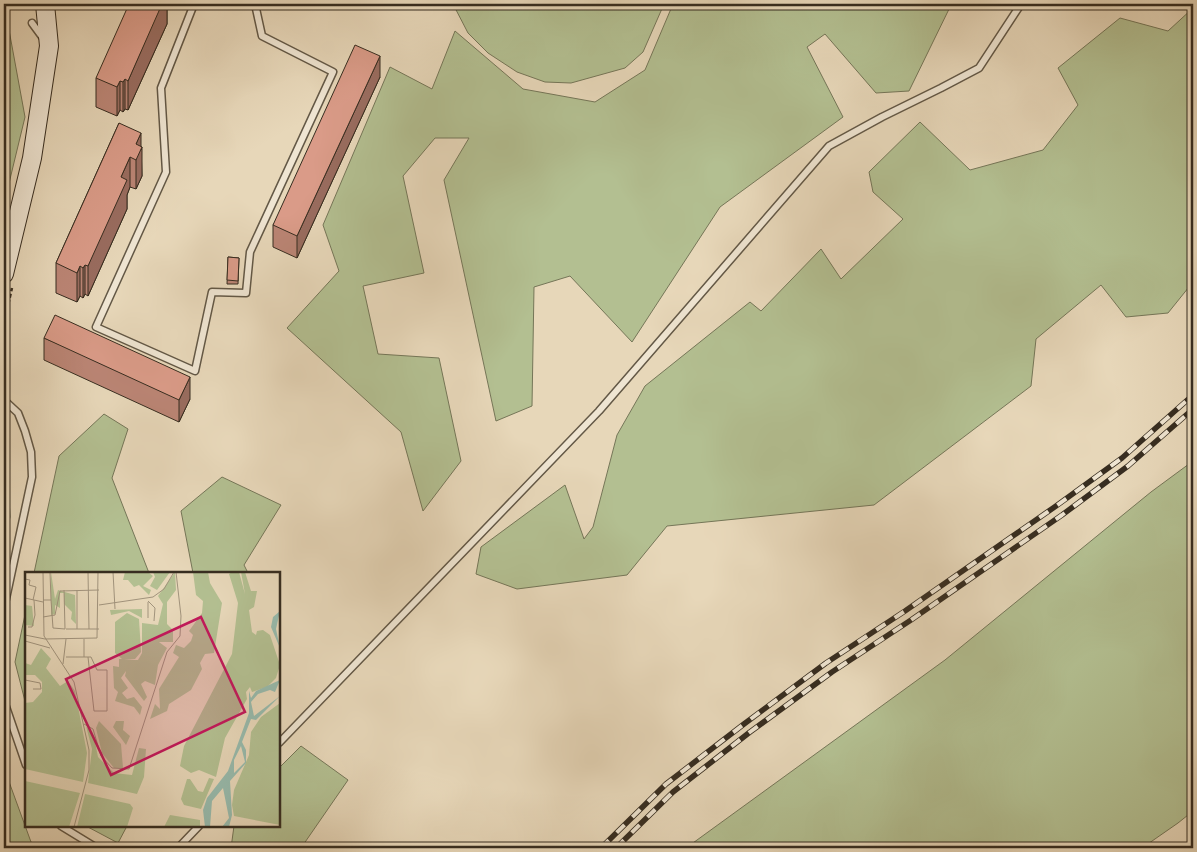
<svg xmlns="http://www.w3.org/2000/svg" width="1197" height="852" font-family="'EB Garamond',serif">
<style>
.green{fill:#b3bf91;stroke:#757658}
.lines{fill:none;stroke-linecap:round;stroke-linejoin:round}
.lane-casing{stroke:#635846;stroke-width:9}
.secondary-casing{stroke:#372d20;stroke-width:20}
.path{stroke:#372d20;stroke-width:2.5;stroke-dasharray:4 2.5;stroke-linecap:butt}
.lane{stroke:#efe5d2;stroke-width:6}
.secondary{stroke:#efe5d2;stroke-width:18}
.rail-casing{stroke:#372d20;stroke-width:5.5}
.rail{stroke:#efe5d2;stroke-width:4;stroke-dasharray:11;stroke-linecap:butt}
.wall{fill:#bb8575;stroke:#372d20}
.shaded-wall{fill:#996c5f;stroke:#372d20}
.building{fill:#da9b88;stroke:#372d20}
.inset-road{fill:none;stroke:#a1937c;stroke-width:1}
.view{fill:#c2185b;fill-opacity:0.15;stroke:#c2185b;stroke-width:2.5}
.inset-edge{fill:none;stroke:#372d20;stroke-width:2.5}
</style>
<rect width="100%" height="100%" fill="#e7d7b9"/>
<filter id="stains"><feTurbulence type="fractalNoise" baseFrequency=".004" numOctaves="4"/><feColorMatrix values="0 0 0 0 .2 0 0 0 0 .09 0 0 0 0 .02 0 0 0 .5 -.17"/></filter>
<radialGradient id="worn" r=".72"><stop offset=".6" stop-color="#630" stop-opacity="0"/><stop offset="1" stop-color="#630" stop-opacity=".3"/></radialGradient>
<path class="green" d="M453,4H664L643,52L625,68L571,83L545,82L517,72L488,53L468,33Z
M673,4H950L951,5L909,91L876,93L825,34L807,47L843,117L720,207L632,342L570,276L534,287L532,406L496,421L444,180L469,138H435L403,176L424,273L363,286L378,354L439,358L461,461L423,511L401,432L287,328L339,271L323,225L390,67L432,89L455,31L523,89L595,102L645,70Z
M1193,8V282L1168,313L1126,317L1101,285L1036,339L1031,386L874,505L667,526L627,575L517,589L476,574L481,547L565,485L584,539L593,527L617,435L645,386L750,302L761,311L821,249L841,279L903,219L873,192L869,172L920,122L970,170L1043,150L1078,105L1058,68L1120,18L1168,31Z
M7,19L25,117L4,204V20Z
M104,414L128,429L112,478L149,573H34L59,456Z
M4,420H5L10,517L4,542Z
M1193,461V811L1178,823L1142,848H686L945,660L1151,492Z
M222,477L281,505L244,565L248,573H193L181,511Z
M26,610V705L15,662Z
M301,746L348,780L301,848H231L234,826H279V768Z
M4,768L31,842L41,848H4Z
M86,826H127L118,843Z"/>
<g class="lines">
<g class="lane-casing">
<path id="lane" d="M194,4L161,88L166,172L96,327L195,371L212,292L246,293L250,252L333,72L262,36L255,4
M32,23L43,38
M4,400L18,413L25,431L31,452L32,477L4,608
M4,701L26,765
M279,743L599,411L829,146L882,117L941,88L979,68L1021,4
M61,826L97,848
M178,848L199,826"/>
</g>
<g class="secondary-casing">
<path id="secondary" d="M4,274L32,158L49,46L45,4"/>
</g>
<path class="path" d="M4,323L12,288"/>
<use href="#lane" class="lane"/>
<use href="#secondary" class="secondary"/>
<g class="rail-casing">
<path id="rail" d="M601,848L666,784L744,724L826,663L905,611L1056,506L1122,458L1193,395
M616,848L673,792L750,732L832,672L911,620L1062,515L1128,466L1193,409"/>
</g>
<use href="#rail" class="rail"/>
</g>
<path class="wall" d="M167,9V24L128,110L125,109L123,112L120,110L117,116L96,107V78Z
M380,77L297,258L273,247V225Z
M119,123L141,146L142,176L136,189L130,187L127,195V209L88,296L85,294L83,298L80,296L77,302L56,293V263Z
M228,257L239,258L238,284H227Z
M44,338L190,399L179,422L44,360Z"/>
<path class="shaded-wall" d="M161,4H169L167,9V24L128,110V81Z
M329,4H334L329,7Z
M380,56V77L297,258V236Z
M125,79V109L123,112V82Z
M120,81V110L117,116V87Z
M141,133V150L142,147V176L136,189V144Z
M130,157V187L127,195V209L88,296V266L121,177Z
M85,265V294L83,298V268Z
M80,266V296L77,302V273Z
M190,377V399L179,422V400Z"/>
<path class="building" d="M129,4H162L128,81L125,79L123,82L120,81L117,87L96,78Z
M355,45L380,56L297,236L273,225Z
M119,123L141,133L136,144L142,147L136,160L130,157L121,177L127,180L88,266L85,265L83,268L80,266L77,273L56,263Z
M228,257L239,258L238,281L227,280Z
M55,315L190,377L179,400L44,338Z"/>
<g transform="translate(25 572)">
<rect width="255" height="255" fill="#e7d7b9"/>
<path d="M26,0L30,27L33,18L50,23L51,52L46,47L47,40L39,32V21H35V36L30,33V42L26,43ZM100,0H123L128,4L118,14L126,18L124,23L114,13L109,15L103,8H98ZM128,0H145L132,18L125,14L130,5ZM150,0L151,18L142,30V52L148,58V70H134L142,76L133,93L130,113L120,109L116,112L122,125L119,129L100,104L101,99L96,106L103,116L97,121L102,127L109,125L117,135L115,143L109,135L90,129L93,120L89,116L88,94L94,95V87H97L90,81V50L102,41L114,47L116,80L110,87L99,88H113L117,81V51L133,53L138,32L133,24ZM168,0H183L185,11L197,31L189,81L180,82L175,91L177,97L166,118L144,132L142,139L125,147L130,132L135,137L134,117L154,85L148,81L151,73L159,76L166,69L168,63L164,59L177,41L178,29L171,23ZM207,0H214L220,22L216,0H220L226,19H232L229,35L224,38L227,60L231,63L232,59L238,58L245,63L255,93L251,106L242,115L227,120L225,115L221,120L222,127L200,166L191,205L174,198L166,201L155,194L159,174L207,82L213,31L204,2ZM0,33L7,34L9,54L0,53ZM117,37V46L104,39L86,43L85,38ZM16,76L26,87L21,96L35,114L43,109L50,119L62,181L58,210L0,197V131L8,130L17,120V110L10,103H0V91L6,93ZM255,131V253L209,244L207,233L209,218L224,183L226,160L236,145ZM74,149L96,172L98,196H89L77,181L71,156ZM91,149H99L98,158L105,164L101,173L88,155ZM61,154L69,165L73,185L89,201L107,203L114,176L121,177L119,205L112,222L63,211L67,177ZM184,206L189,207L176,237L159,233L156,227L162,207H165L173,219L178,220ZM0,209L55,221L44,255H0ZM60,222L105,232L108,236L102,255H52ZM145,243L175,248V255H139Z" fill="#b3bf91"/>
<path d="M255,39L251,57L255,76L246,55L248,45ZM255,108L250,120L245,118L233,122L226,130L229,144L255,124L231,148L226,147L217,170L221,178V191L205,209L207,243L204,255H197L204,246L198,216L187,229L185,255H180L178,238L182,226L203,199L224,141V119L226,126L231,119ZM216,174L220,190L209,201V188Z" fill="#97baac" fill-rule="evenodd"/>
<path class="inset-road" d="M18,0L19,64L49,110L64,178V198L49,255M25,0L26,28M63,0L64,57M88,0L90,37M0,7L5,8L4,13L11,15L8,28M0,26L18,30M18,28H26L28,56L40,57L39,18M123,29L130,36L129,49M74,33L128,25L139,17L149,0M18,45L30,43L35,19L74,18M123,46V30M3,55H7L10,43L9,28M41,57H74M52,57V18M0,63L20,67L72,66L73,0M59,67V85M0,69L25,76M41,85H66L72,98H82V139H69L63,85M38,92L41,67M0,108L15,111L16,117H8M59,152L68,157L76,184L87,196L104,197L142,80L155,64L156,44L151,0"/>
<path class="view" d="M176,45L220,140L86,203L41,107Z"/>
<rect width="255" height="255" class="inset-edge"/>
</g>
<rect width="1197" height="852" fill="none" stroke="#e7d7b9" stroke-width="20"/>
<rect x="5" y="5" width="1187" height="842" fill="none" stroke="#372d20" stroke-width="2.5"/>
<rect x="10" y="10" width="1177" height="832" fill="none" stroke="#372d20"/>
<rect width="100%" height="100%" filter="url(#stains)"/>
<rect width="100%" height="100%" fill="url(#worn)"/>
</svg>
